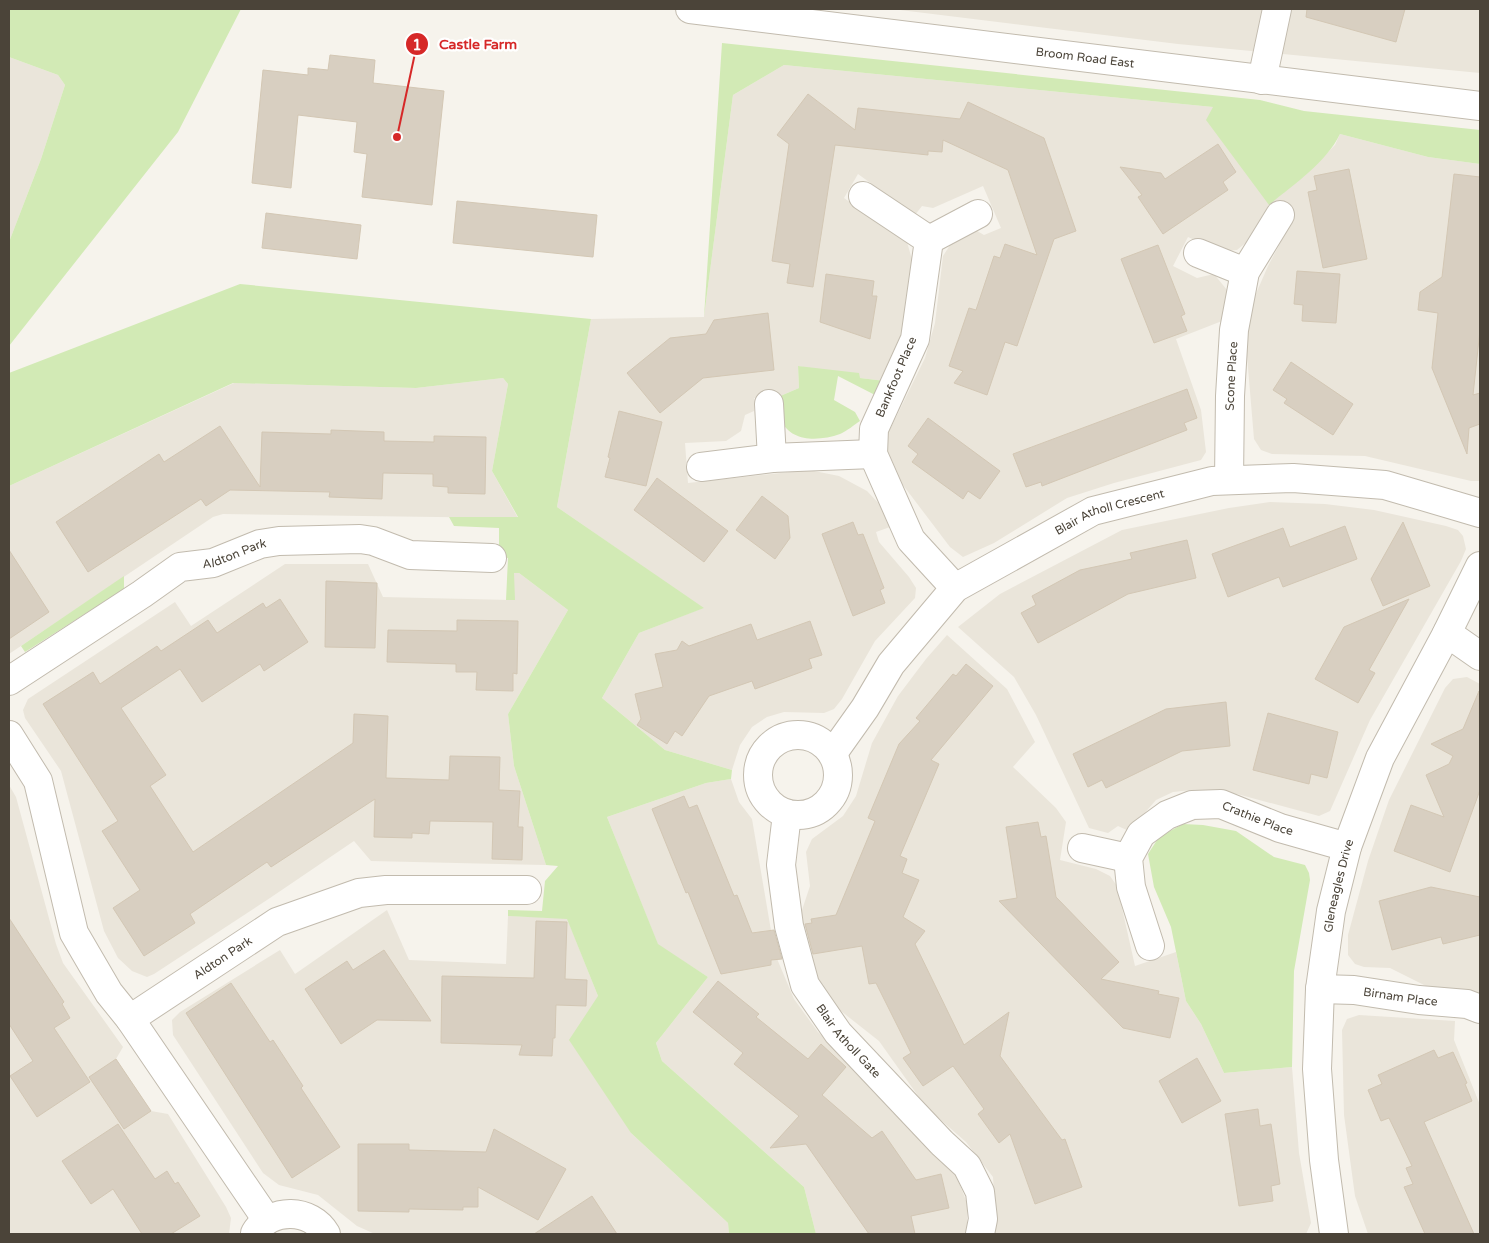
<svg xmlns="http://www.w3.org/2000/svg" width="1489" height="1243" font-family="'Varela Round',sans-serif">
<style>
.residential{fill:#eae5da}
.green{fill:#d2eab5}
.building{fill:#d8cfc1;stroke:#d3c7b4}
.lines{fill:none;stroke-linecap:round;stroke-linejoin:round}
.minor-casing{stroke:#c2bbae;stroke-width:30}
.minor{stroke:#fff;stroke-width:28}
.labels{text-anchor:middle;dominant-baseline:central;stroke-width:4.5;stroke-linejoin:round;paint-order:stroke}
.street-label{font-size:12px;fill:#4b4439;stroke:#fff}
.leader{fill:none;stroke:#d62828;stroke-width:2}
.callout-dot{fill:#d62828;stroke:#fff;stroke-width:2}
.mark-label{font-size:15px;text-anchor:middle;font-weight:bold;fill:#fff}
.callout-label{font-size:14px;text-anchor:middle;font-weight:bold;fill:#d62828;stroke:#fff;stroke-width:4.5;stroke-linejoin:round;paint-order:stroke}
</style>
<rect width="100%" height="100%" fill="#f6f3ec"/>
<path class="residential" d="M892,9H1480V73L1178,44Z
M9,57L58,75L65,85L41,159L9,242Z
M784,65L1213,107L1269,204L1305,175L1335,145L1340,134L1428,157L1480,164V481H1471L1365,456L1272,454L1261,450L1254,439L1246,344L1251,305L1268,266L1293,219L1269,205L1248,241L1237,250L1219,251L1188,237L1173,266L1197,278L1214,274L1227,290L1222,321L1176,339L1201,410L1206,452L1201,460L1114,483L1067,498L994,543L963,557L950,547L884,460V442L925,358L935,323L943,256L952,242L972,228L984,235L1001,228L983,186L933,208L922,206L915,215L858,174L844,198L907,242L913,263L909,298L900,341L885,381L860,378L798,366L799,388L778,397L754,398V411L745,415L741,431L726,441L685,443L688,483L809,470L839,476L867,491L885,510L890,527L876,532L879,542L909,577L916,588L915,598L875,641L842,699L834,709L824,713L784,712L767,717L752,727L740,745L732,770L665,750L602,698L639,633L703,608L557,507L591,319L704,317L733,95Z
M503,378L508,384L492,471L518,518L223,514L213,517L9,654V486L234,383L416,388Z
M1270,502L1325,504L1374,510L1446,526L1458,530L1463,536L1466,549L1461,561L1370,720L1330,811L1319,816L1237,794L1192,790L1173,792L1156,800L1129,831L1118,826L1108,833L1089,828L1036,715L1014,677L958,627L1000,594L1122,530L1229,508Z
M285,564H368L383,597L514,600V573H519L568,610L508,714L514,766L546,865L371,861L354,841L270,898L154,974L147,977L132,971L118,958L104,931L61,771L25,718L23,710L28,699L175,602L191,626Z
M947,635L1007,689L1035,742L1013,767L1056,808L1066,822L1060,860L1096,869L1110,876L1117,886L1135,966L1176,952L1186,1001L1201,1024L1224,1073L1292,1067L1299,1153L1311,1223L1306,1234H994L996,1226L993,1177L966,1142L926,1107L879,1041L827,1000L809,965L801,913L810,886L806,852L812,839L843,816L856,796L872,743L898,696L926,659Z
M1467,677L1480,684V997L1430,988L1390,968L1364,967L1355,964L1348,955V935L1368,861L1389,800L1445,688L1453,679Z
M731,779L739,802L752,819L775,954L794,999L818,1032L874,1085L954,1170L967,1203V1230L966,1234H816L804,1187L662,1061L656,1043L708,977L658,945L607,817L706,783Z
M9,785L16,797L56,944L63,963L123,1047L116,1059L151,1111L168,1114L226,1207L231,1218L229,1234H9Z
M387,910L409,960L506,964L508,916L567,918L598,996L631,1133L728,1223L729,1234H375L357,1226L318,1195L279,1185L263,1173L173,1035L172,1020L180,1012L280,950L295,974Z
M1359,1015L1455,1021L1454,1040L1480,1105V1234H1368L1355,1196L1344,1115L1342,1030L1347,1019Z"/>
<path class="green" d="M9,9H241L178,132L9,346V242L41,159L65,85L58,75L9,57Z
M722,43L1260,100L1304,111L1480,130V164L1428,157L1340,134C1326,163 1294,184 1269,205L1206,120L1213,107L784,65L733,95L704,317Z
M240,284L591,319L557,507L704,608L639,633L602,698L665,750L732,770L731,779L706,783L607,817L658,944L708,977L656,1043L662,1061L804,1187L816,1234H729L728,1223L631,1133L569,1040L598,996L567,919L508,916V910L542,911L545,881L558,866L546,865L514,766L508,714L568,610L519,573H514L515,600H506L508,558L499,557V528L454,526L449,517H518L492,471L508,384L503,378L416,388L233,383L9,486V373Z
M798,366L859,373L860,378L885,381L875,395L838,376L834,400L855,412L860,421C854,425 847,431 840,434C820,441 791,443 781,420C779,413 779,404 778,397L799,388Z
M124,576V589L25,652L21,646Z
M1183,824L1203,825L1236,831L1274,857L1305,865L1309,873L1310,880L1294,971L1292,1067L1224,1073L1201,1024L1186,1001L1171,927L1154,887L1148,854L1159,837Z"/>
<path class="building" d="M1307,9H1405L1396,42L1306,17Z
M330,55L375,60L373,83L444,91L432,205L362,197L367,154L354,152L357,122L298,115L291,188L252,183L263,70L308,75V68L328,70Z
M808,94L855,130L858,108L960,119L968,102L1044,138L1076,231L1054,239L1017,346L1005,342L987,395L954,383L963,371L949,366L969,308L976,310L994,256L1000,258L1005,244L1037,255L1008,170L943,140L942,152L928,151V155L835,145L813,287L787,283L790,264L772,261L789,144L777,135Z
M1218,144L1236,172L1223,182L1228,190L1163,234L1138,197L1142,195L1120,167L1161,173L1165,179Z
M1349,169L1367,259L1323,268L1308,192L1317,190L1314,176Z
M1454,174L1480,177V330L1473,395L1480,393V424L1469,428L1467,454L1432,368L1438,313L1418,310L1420,292L1442,277Z
M457,201L597,215L593,257L453,243Z
M266,213L361,225L357,259L262,248Z
M1158,245L1185,314L1181,316L1187,331L1154,343L1121,259Z
M1297,271L1340,274L1336,323L1302,321L1303,305L1294,304Z
M826,274L874,281L872,296H877L870,339L820,322Z
M768,313L774,370L703,378L660,413L627,373L670,338L706,334L714,320Z
M1291,362L1353,404L1333,435L1284,403L1287,399L1273,390Z
M1187,389L1197,418L1184,423L1187,430L1042,486L1041,482L1026,487L1013,454Z
M619,411L662,422L646,486L605,477L610,458L608,457Z
M928,418L1000,471L980,499L968,491L963,499L912,462L918,454L908,446Z
M220,426L260,487L262,432L331,434V430L384,432V441L434,442V436L486,437L485,494L448,493V487L433,486V474L383,473L382,499L329,497L330,492L230,490L206,506L201,499L88,572L56,522L159,454L164,462Z
M657,478L728,531L704,562L634,510Z
M762,496L788,516L790,538L775,559L736,530Z
M853,522L858,535L863,534L884,588L880,590L885,603L853,616L822,534Z
M1403,522L1430,586L1383,606L1371,579Z
M1345,526L1357,559L1283,587L1279,577L1228,597L1212,554L1283,528L1290,547Z
M1187,540L1196,578L1128,594L1038,643L1021,613L1036,605L1032,596L1080,570L1132,559L1130,553Z
M9,550L49,612L9,639Z
M326,581L377,583L375,648L325,647Z
M280,599L308,642L264,671L260,664L202,702L180,669L121,708L166,775L150,786L193,852L353,743L354,714L388,716L386,778L449,780L450,756L500,757L499,790L520,791L518,827H523L522,860L492,859L493,822L430,821L429,834L412,833V838L374,837L375,799L271,867L267,862L190,914L195,923L144,956L113,908L140,890L102,831L118,821L43,704L93,672L100,684L157,646L161,651L208,620L217,633L263,603L266,608Z
M1409,599L1369,670L1375,673L1358,703L1315,679L1344,627Z
M457,620L518,621L517,674L513,673V691L476,690L477,672H456V664L387,662L388,630L457,631Z
M810,621L822,655L809,659L812,668L755,689L752,681L709,696L682,736L675,731L667,744L637,725L641,719L635,694L663,687L655,654L677,650L682,641L689,646L751,624L757,640Z
M966,664L993,686L931,760L939,764L900,856L907,859L902,873L919,880L903,917L925,931L915,944L964,1045L1009,1012L1000,1056L1062,1140L1065,1139L1082,1187L1035,1204L1010,1134L999,1143L978,1114L984,1109L953,1066L923,1086L903,1058L911,1053L876,983L869,984L862,946L813,954L805,924L812,923L811,919L836,915L875,821L868,818L899,744L920,721L916,718L953,674L956,676Z
M1479,691L1480,790L1450,872L1394,851L1411,805L1444,817L1426,775L1449,764L1453,756L1431,744L1463,729Z
M1226,702L1230,746L1182,751L1106,788L1102,780L1088,787L1073,754L1166,709Z
M1268,713L1338,732L1327,778L1311,774L1309,784L1253,770Z
M684,796L689,808L697,805L734,896L737,895L752,933L774,930L782,959L771,960V965L721,974L688,892L686,893L652,809Z
M1038,822L1041,837L1046,836L1056,897L1119,962L1101,979L1159,991L1158,994L1179,998L1170,1038L1123,1028L999,901L1017,898L1006,827Z
M1431,887L1480,897V935L1443,944L1441,937L1392,950L1379,901Z
M9,918L64,1002L62,1004L70,1018L54,1028L90,1082L37,1117L10,1076L33,1061L9,1024Z
M536,921L567,922L565,979L587,980L586,1006L556,1005L555,1038H553L552,1056L519,1055L522,1045L441,1043L442,976L534,978Z
M384,950L431,1021L377,1020L341,1044L305,989L347,961L353,970Z
M718,981L759,1014L756,1017L808,1059L821,1044L846,1067L822,1095L872,1138L882,1131L916,1180L941,1174L949,1208L911,1216L915,1234H869L806,1144L770,1148L799,1116L734,1064L743,1053L693,1012Z
M231,983L270,1042L273,1040L303,1086L301,1088L340,1147L292,1178L186,1013Z
M1434,1050L1438,1058L1453,1052L1467,1083L1465,1084L1472,1101L1424,1122L1474,1234H1425L1404,1187L1413,1184L1406,1168L1412,1166L1389,1118L1381,1121L1368,1090L1382,1084L1378,1075Z
M1197,1058L1221,1101L1182,1123L1159,1081Z
M116,1059L151,1111L124,1129L89,1077Z
M1258,1109L1260,1126L1271,1124L1280,1184L1271,1186L1273,1201L1239,1206L1225,1114Z
M118,1124L155,1179L167,1171L175,1184L178,1182L200,1216L171,1234H142L113,1189L91,1204L62,1161Z
M494,1129L566,1169L538,1220L478,1187V1207H463V1210L409,1209V1212L358,1211V1144H409V1150L486,1152Z
M592,1196L617,1234H534Z"/>
<g class="lines">
<g class="minor-casing">
<g id="minor">
<path id="s1" d="M690,9L1480,106"/>
<path d="M1262,80L1277,9"/>
<path d="M863,196L929,240L915,339L874,429L873,454L911,540L955,588"/>
<path d="M929,240L978,214"/>
<path d="M1198,253L1245,272"/>
<path d="M769,404L772,458"/>
<path d="M701,467L772,458L873,454"/>
<path id="s2" d="M1229,480L1230,396L1234,330L1245,272L1280,215"/>
<path d="M1447,633L1480,656"/>
<path id="s3" d="M9,681L142,594L180,567L213,563L260,544L279,541L360,539L373,541L410,555L492,558"/>
<circle cx="798" cy="775" r="40"/>
<path d="M9,735L38,781L74,933L109,993L130,1019L267,1220"/>
<path id="s4" d="M833,753L865,708L891,664L955,588L1093,511L1212,481L1293,478L1385,485L1480,513"/>
<path id="s5" d="M787,814L781,865L789,926L805,985L838,1033L942,1143L967,1166L980,1192L983,1219L980,1234"/>
<path d="M1082,848L1128,858"/>
<path id="s6" d="M1150,946L1131,887L1128,858L1141,834L1167,815L1192,805L1221,804L1280,828L1347,847"/>
<path id="s7" d="M1320,989L1354,990L1419,1000L1467,1004L1480,1009"/>
<path id="s8" d="M130,1019L277,922L359,893L386,890H527"/>
<path d="M255,1233C271,1207 311,1208 326,1234"/>
<path id="s9" d="M1334,1234L1324,1160L1317,1069L1320,989L1331,911L1347,847L1380,758L1447,633L1480,566"/>
</g>
</g>
<use href="#minor" class="minor"/>
</g>
<g class="labels">
<g class="street-label">
<text stroke="none"><textPath href="#s1" startOffset="398">Broom Road East</textPath></text>
<text stroke="none"><textPath href="#s2" startOffset="104">Scone Place</textPath></text>
<text transform="translate(896 377) rotate(-67)">Bankfoot Place</text>
<text stroke="none"><textPath href="#s4" startOffset="379">Blair Atholl Crescent</textPath></text>
<text stroke="none"><textPath href="#s3" startOffset="262">Aldton Park</textPath></text>
<text stroke="none"><textPath href="#s6" startOffset="246">Crathie Place</textPath></text>
<text stroke="none"><textPath href="#s9" startOffset="351">Gleneagles Drive</textPath></text>
<text stroke="none"><textPath href="#s8" startOffset="111">Aldton Park</textPath></text>
<text stroke="none"><textPath href="#s7" startOffset="81">Birnam Place</textPath></text>
<text stroke="none"><textPath href="#s5" startOffset="245">Blair Atholl Gate</textPath></text>
</g>
</g>
<path class="leader" d="M397 137L417 44"/>
<g class="callout-dot">
<circle cx="397" cy="137" r="5"/>
<circle cx="417" cy="44" r="12"/>
</g>
<g class="mark-label">
<text x="417" y="50">1</text>
</g>
<g class="callout-label">
<text x="478" y="49">Castle Farm</text>
</g>
<rect width="1489" height="1243" fill="none" stroke="#4b4439" stroke-width="20"/>
</svg>
